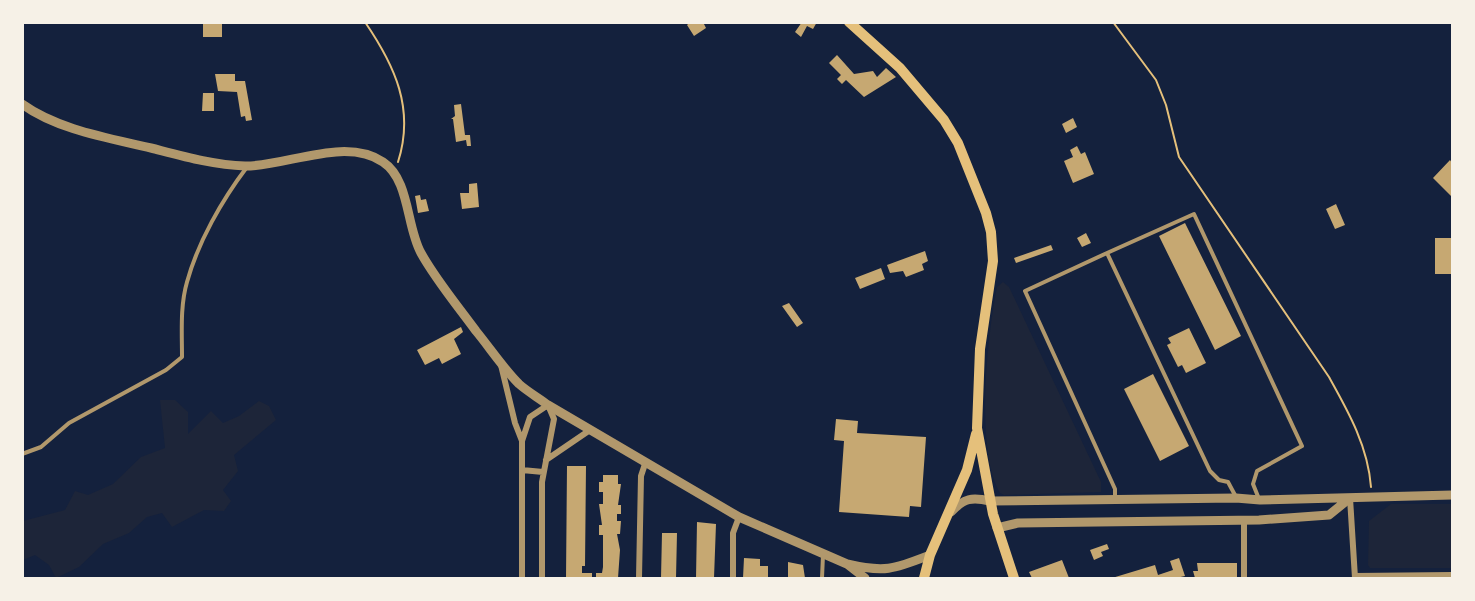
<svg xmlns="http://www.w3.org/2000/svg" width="1475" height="601" font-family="Manrope,sans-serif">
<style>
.green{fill:#1d2539}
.building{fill:#c6a872}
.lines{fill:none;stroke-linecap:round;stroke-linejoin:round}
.path{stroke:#e5c07b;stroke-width:2}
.service{stroke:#b1986c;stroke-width:4}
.minor{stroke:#b1986c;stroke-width:6}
.tertiary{stroke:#b1986c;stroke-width:9}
.secondary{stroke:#e5c07b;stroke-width:10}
</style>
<rect width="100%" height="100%" fill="#14213d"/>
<path class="green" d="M1003,282L1009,287L1101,482V492L1004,495L1000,493C975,450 987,337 997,287Z
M160,400H175L188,412V434L211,411L223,423L239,416L259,401L269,406L276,420L234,455L238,471L223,490L231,501L224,511L204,510L172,527L162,513L147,517L129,533L103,544L79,567L56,578L49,565L35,555L23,560V521L65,510L75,491L88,495L113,484L141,457L165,448Z
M1391,504H1452V568H1370L1368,565L1369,521Z"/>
<path class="building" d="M222,22V37H203V24Z
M690,22H703L706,28L694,36L687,25Z
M802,22H817L813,29L807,26L801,37L795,32Z
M837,55L854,74L873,71L877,77L886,68L896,77L864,97L846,80L842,84L837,79L841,75L829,63Z
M215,74H235V81H245L252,120L246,121L245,116L241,117L237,92L218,91Z
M203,93H214V111H202Z
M461,104L465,135H470L471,146H467L466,140L456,142L453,119H451L455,116L454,105Z
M1073,118L1077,127L1066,133L1062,124Z
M1077,146L1081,154L1085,152L1094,174L1073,183L1064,161L1073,157L1070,150Z
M1450,160L1452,163V197L1433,178Z
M477,183L479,207L462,209L460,193H469V184Z
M420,195L421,200L426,199L429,211L418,213L415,196Z
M1336,204L1345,225L1335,229L1326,209Z
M1185,223L1241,336L1215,350L1159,236Z
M1086,233L1091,243L1082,247L1077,238Z
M1435,238H1452V274H1435Z
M1051,245L1053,250L1016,263L1014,258Z
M925,251L928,261L922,264L924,270L906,277L903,271L890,273L887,265Z
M881,268L885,279L860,289L855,278Z
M789,303L803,323L797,327L782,306Z
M461,327L463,332L454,339L461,354L442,364L439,358L425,365L417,350Z
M1189,328L1206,363L1186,373L1182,365L1178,367L1167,345L1171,343L1168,338Z
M1153,374L1189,446L1160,461L1124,389Z
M836,419L858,421L857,433L926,437L921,507L910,506L909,517L839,512L844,441L834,440Z
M567,466H586L585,566H582V573H592V578H566Z
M603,475H618V484H621L618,505H621V514H617V521H621L620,534H617L620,550L618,578H596V573H602L603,567V535H599V525H602L599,504H603V492H599V482H603Z
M697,522L716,524L714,578H696Z
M662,533H677L676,578H661Z
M1107,544L1109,549L1101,552L1103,556L1094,560L1090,550Z
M744,558L760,559V566H768V578H743Z
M1179,558L1185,576L1176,578H1112L1155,565L1158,575L1173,570L1170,561Z
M1062,560L1069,578H1032L1029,572Z
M788,562L803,565L805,578H788Z
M1197,563H1237V578H1195L1193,571H1198Z"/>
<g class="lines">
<path class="path" d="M365,22C395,66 415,109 398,162
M1113,22L1156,80L1166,105L1179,157L1329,377C1348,411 1368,446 1371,487"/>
<path class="service" d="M1107,253L1025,291L1115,489V499
M22,454L41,447L69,423L166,370L182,357C182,333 180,306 187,282C198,242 222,200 247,167
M1236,497L1228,482L1219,480L1210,471L1107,253L1194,214L1302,446L1257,471L1253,484L1259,499
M822,578L823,555"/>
<path class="minor" d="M501,365L515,423L522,441V578
M522,441L530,417L548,405L554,419L542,482V578
M546,460L590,430
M522,470L543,472
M1350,498L1355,578
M1244,520V578
M1355,576L1452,575
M639,578L641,476L645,464
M733,578V533L739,517"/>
<path class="tertiary" d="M22,104C58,130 109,138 151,148C182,156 213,165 245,166C285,167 345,136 383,162C410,180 406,226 421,253C436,280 457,305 476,331C490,348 503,368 519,384C528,392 539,398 548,405L739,517L847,564L865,578
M951,512C964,498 972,497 990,501L1236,498L1260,500L1452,495
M997,528L1018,523L1259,520L1329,515L1350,498
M847,564C885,573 894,569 930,555"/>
<path class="secondary" d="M849,22L900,68L944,120L958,143L986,213L991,232L993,261L980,349L977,428L993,514L1014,578
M924,578L930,555L967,470L976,434"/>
</g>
<rect width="1475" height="601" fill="none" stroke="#f6f1e7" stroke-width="48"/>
</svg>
